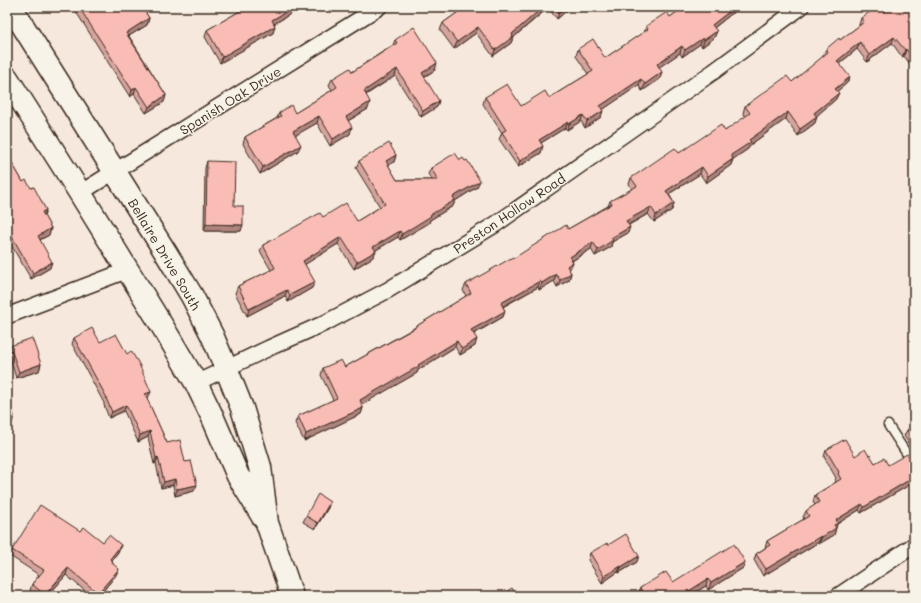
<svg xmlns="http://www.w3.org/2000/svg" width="921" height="603" font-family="Mali,sans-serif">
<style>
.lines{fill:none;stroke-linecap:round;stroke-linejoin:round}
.lane-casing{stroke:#3b2a1e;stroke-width:11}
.street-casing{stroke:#3b2a1e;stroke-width:18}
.secondary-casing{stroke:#3b2a1e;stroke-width:25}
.lane{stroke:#f7f3e8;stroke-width:8}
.street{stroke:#f7f3e8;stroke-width:15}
.secondary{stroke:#f7f3e8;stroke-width:22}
.wall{fill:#d6a39d;stroke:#3b2a1e}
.shaded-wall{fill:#ae847f;stroke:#3b2a1e}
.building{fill:#f9bdb6;stroke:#3b2a1e}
.labels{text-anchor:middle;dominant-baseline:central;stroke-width:3;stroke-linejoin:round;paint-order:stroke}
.street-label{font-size:13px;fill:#3b2a1e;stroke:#f7f3e8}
</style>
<rect width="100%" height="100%" fill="#f7e8de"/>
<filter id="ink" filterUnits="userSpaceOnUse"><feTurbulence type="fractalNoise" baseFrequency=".025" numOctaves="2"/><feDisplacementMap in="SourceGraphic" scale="8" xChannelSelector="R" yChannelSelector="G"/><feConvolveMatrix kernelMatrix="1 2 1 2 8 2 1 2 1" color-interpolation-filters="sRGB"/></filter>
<g filter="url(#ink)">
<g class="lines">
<g class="lane-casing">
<path id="lane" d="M888,425L914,465"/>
</g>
<g class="street-casing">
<path id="street" d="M80,193L379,7
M7,316L128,270
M196,383L269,348L325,323L388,290L496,224L713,72L801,7
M838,596L914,545"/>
</g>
<g class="secondary-casing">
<path id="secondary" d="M11,7L166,253L192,296L212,335L226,368L242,408L260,467L267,523L286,578L292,596
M7,78L80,193L164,329L196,383L213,418L238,476L263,517"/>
</g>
<use href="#lane" class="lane"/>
<use href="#street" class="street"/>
<use href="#secondary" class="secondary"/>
</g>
<path class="wall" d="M73,7H142L149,18L147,25L129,36L166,95L164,102L146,113L134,94L130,97Z
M247,7H302L274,24L273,33L220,63L205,37L207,30Z
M465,7H571L557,19L548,8L513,38L511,43L493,56L476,33L454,49L440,30L443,23Z
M684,7H740L714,28L717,31L714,38L702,47L700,44L682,57L680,53L659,67L660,79L642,91L639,85L602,110L601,117L585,128L581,121L567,130L565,128L541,143V153L518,167L499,139L502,133L483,104L485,97L521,106L549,98L588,74L576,56L578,49L605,58L644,32L646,26L670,17Z
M914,7V69L904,56L902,57L892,43L867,62L857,49L839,64L847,83L837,91L836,99L816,116L815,123L798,136L786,119L750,145L748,149L733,159L731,165L706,183L700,174L669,194L674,203L672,210L654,222L648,214L629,225L628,233L612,242L611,247L595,256L591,249L572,261L573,262L570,269L569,270L571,273L569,280L557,287L554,281L539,290L538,287L503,307L505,311L503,317L474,334L475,346L460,355L455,347L418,370L417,373L362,404L363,408L361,414L304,441L295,423L298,416L333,400L321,375L323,368L345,367L414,328L415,327L466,296L463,290L466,284L568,229L608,206L610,201L632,189L629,184L631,178L679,153L725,131L746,117L743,113L745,106L792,82L824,56L823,55L826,49L840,40L860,25H859L861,18L884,12Z
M395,40L435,70L424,77L437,107L421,117L395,76L366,95L368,109L348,121L350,134L330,146L317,123L295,135L298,151L260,174L243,144L245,137L277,118L279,113H295L332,90L329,85L332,79L352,72L393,45Z
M7,147L10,151L8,156L23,182L31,188L46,210L44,216L51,228L49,235L40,240L50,268L31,279L7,238Z
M396,155L394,162L388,165L397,180H432L428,174L431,168L477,187L455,201L453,206L430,220L429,223L400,240L398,237L376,250L373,257L354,269L338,244L305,264L312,288L288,302L285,296L247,316L235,293L238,286L271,270L260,251L263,245L323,217L357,221L380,207L356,168L359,161Z
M207,161L234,206L241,231H204L205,168Z
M74,338L100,342L148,398L147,399L167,443L185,462L194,491L175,496L173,485L161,488L156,463L154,464L148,437L138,442L124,411L109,418L104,405V403L72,344Z
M10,346L41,364L39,371L16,378L8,352Z
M914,425V452L904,436L907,430Z
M826,450L855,456H869L875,463L888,465L914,463V481L913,483L861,513L859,510L837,524L834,535L819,544V542L763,576L754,560L756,554L765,548L767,541L804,519L803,517L806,511L815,505L813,502L815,495L836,482L835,480L836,478L824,457Z
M328,508L315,529L303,522L306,516Z
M80,531L103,542L121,545L118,552L112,560L116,575L99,596H91L66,575L48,596H36L30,590L32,584L39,575L10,556L9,560L12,550Z
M590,553L637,562L619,573L618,572L602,583L588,560Z
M745,562L743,568L708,590L706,586L689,596H639L638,594L640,588L673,582Z"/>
<path class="shaded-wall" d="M294,7H302L269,27L272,20Z
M543,7H548L513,38L511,43L493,56L495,50L512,34Z
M566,7H571L557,19L559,12Z
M735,7H740L710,31L712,25Z
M149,18L147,25L124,39L126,33Z
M275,26L273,33L220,63L222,57Z
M478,27L476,33L454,49L457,42Z
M717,31L714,38L702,47L704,40Z
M894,37L892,43L867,62L869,55Z
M703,38L700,44L682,57L685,50Z
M860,42L857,49L834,68L837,61Z
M682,46L680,53L654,71L657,64Z
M906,49L904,56L902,57L905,50Z
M437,63L435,70L419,80L422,73Z
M397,69L395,76L361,97L364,91Z
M662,72L660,79L642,91L645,84Z
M850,77L847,83L833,95L835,89Z
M641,79L639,85L598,113L600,106Z
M136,87L134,94L130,97L132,90Z
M839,93L836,99L812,120L814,113Z
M166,95L164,102L146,113L149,107Z
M439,101L437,107L421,117L423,111Z
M370,102L368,109L344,123L346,117Z
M603,111L601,117L585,128L587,121Z
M788,112L786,119L750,145L748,149L729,162L731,155L749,140Z
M583,115L581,121L567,130L569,124Z
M319,116L317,123L291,138L293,131Z
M817,117L815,123L798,136L800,129Z
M568,122L565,128L536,146L539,140Z
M352,127L350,134L330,146L333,139Z
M301,145L298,151L260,174L263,167Z
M543,146L541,153L518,167L520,161Z
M396,155L394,162L384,168L386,161Z
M733,159L731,165L706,183L708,176Z
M702,167L700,174L664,197L666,191Z
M480,181L477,187L455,201L453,206L430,220L429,223L400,240L402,234L430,215L453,197Z
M674,203L672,210L654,222L656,215Z
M651,207L648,214L624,227L626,221Z
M46,210L44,217L42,212Z
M206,224L243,225L241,231H204Z
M630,227L628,233L612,242L611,247L595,256L598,250L611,238Z
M51,228L49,235L35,242L38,236Z
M400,231L398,237L371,253L373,247Z
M341,237L338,244L301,267L303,261Z
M593,242L591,249L567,264L570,257Z
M376,251L373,257L354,269L357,262Z
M52,262L50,268L31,279L33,273Z
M573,262L570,269L564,273L567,266Z
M571,273L569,280L557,287L560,280Z
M556,274L554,281L539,290L542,283Z
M540,281L538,287L498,309L501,303Z
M315,282L312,288L288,302L290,295Z
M287,290L285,296L247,316L249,309Z
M505,311L503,317L469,336L471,330Z
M477,339L475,346L460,355L462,349Z
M457,341L455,347L418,370L417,373L358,407L360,400Z
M41,364L39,371L16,378L19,372Z
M151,392L148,398L143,400L145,394Z
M126,405L124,411L109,418L112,412Z
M363,408L361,414L304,441L306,434Z
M14,416L12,423L7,425V419Z
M150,431L148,437L138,442L140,435Z
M158,457L156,463L154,464L156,458Z
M914,477V481L913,483L861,513L864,507Z
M175,479L173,485L161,488L164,482Z
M197,485L194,491L175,496L177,489Z
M330,502L328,508L315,529L318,523Z
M862,504L859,510L837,524L834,535L819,544L822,537L836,520Z
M821,536L819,542L763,576L766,569Z
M121,545L118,552L108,565L110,559Z
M7,554H11L9,560H7Z
M639,556L637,562L619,573L621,567Z
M745,562L743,568L708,590L711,583Z
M621,566L618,572L602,583L604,576Z
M68,568L66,575L48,596H45Z
M119,569L116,575L99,596H97L98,593Z
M708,579L706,586L689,596H681Z"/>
<path class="building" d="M79,7H142L149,18L126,33L166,95L149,107L136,87L132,90Z
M247,7H294L272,20L275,26L222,57L207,30Z
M465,7H543L512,34L513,37L495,50L478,27L457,42L443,23Z
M555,7H566L559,12Z
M684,7H735L712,25L717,31L704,40L703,38L685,50L682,46L657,64L662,72L645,84L641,79L600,106L603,111L587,121L583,115L569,124L568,122L539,140L543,146L520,161L502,132L506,130L485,97L507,84L521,106L545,91L549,98L593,71L578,49L593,39L605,58L648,29L646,26L667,12L670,17Z
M877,7H881L884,12L891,7H914V60L906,49L905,50L894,37L869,55L860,42L837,61L850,77L835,89L839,93L814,113L817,117L800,129L788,112L749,140L751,142L731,155L733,159L708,176L702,167L666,191L674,203L656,215L651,207L626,221L630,227L611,238L613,240L598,250L593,242L570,257L573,262L567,266L571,273L560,280L556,274L542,283L540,281L501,303L505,311L471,330L477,339L462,349L457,341L418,365L419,366L360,400L363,408L306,434L298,416L337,398L323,368L341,360L345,367L415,328V327L471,293L466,284L513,257L514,258L566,225L568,229L612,204L610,201L637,186L631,178L675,148L679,153L721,125L725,131L750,113L745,106L787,76L792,82L828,52L826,49L839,38L840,40L864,22L861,18Z
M414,27L437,63L422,73L439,101L423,111L397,69L364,91L370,102L346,117L352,127L333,139L319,116L293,131L301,145L263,167L245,137L281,116L279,113L291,105L295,113L337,87L332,79L350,68L352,72L397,43L395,40Z
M389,143L396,155L386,161L397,180H438L431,168L455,153L460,160L463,158L465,161L467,160L480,181L453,197L455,200L430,215L431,216L402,234L400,231L373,247L376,251L357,262L341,237L303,261L315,282L290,295L287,290L249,309L238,286L275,268L263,245L320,213L323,217L346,203L357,221L385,204L359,161Z
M7,147L10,151L7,153Z
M7,154L23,182L26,180L31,188L34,187L46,210L42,212L51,228L38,236L52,262L33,273L7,228Z
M207,161L235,162L234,206H243V225L206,224Z
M92,328L100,342L116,334L127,354L131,351L139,364L151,392L145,394L167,443L180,440L185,462L191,461L197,485L177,489L175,479L164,482L158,457L156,458L150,431L140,435L126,405L112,412L106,398H107L74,338Z
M32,338L41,364L19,372L10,346Z
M7,398L14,416L7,419Z
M914,425V442L907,430Z
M845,439L855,456L865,449L869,456L870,455L875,463L884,458L888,465L907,454L914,463V477L864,507L862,504L836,520L838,523L834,525L836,528L822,537L821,536L766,569L756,554L770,545L767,541L809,516L806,511L819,502L815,495L841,479L838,474L839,472L826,450Z
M318,494L330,502L318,523L306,516Z
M40,505L80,531L84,527L103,542L109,535L121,545L110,559L113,561L112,563L119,569L98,593L68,568L45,595L32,584L44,570L12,550Z
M7,527H8L11,554H7Z
M626,534L639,556L621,567V566L604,576L590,553L607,543L608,545Z
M734,544L745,562L711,583L708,579L681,596H645L640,588L666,572L673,582Z
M512,588L517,596H500Z
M103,594L115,596H103Z"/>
</g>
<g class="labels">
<g class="street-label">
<text transform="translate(230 100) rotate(-32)">Spanish Oak Drive</text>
<text transform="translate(509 213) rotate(-34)">Preston Hollow Road</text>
<text transform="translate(165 254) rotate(59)">Bellaire Drive South</text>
</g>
</g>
<rect width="921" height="603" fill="none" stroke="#f7f3e8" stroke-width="24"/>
<rect x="12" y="12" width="897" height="579" fill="none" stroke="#3b2a1e" stroke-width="1.5" filter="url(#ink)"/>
</svg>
